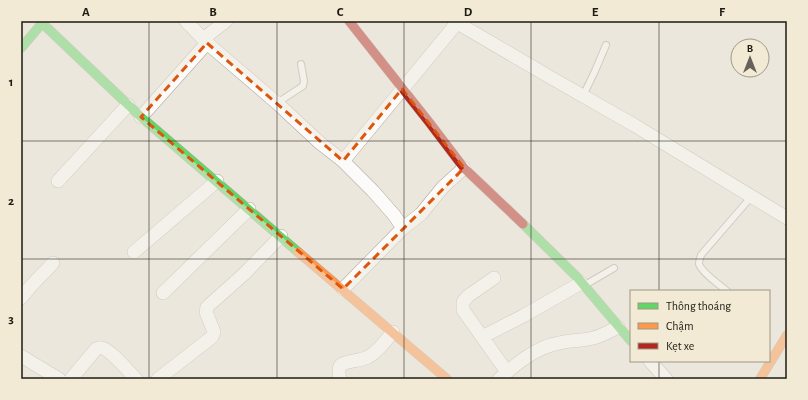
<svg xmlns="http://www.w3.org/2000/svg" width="808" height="400" font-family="'Alegreya Sans',sans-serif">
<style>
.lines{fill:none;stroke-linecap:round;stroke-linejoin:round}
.lane-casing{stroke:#ada9a1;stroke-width:8}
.street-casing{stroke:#ada9a1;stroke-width:14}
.fast-casing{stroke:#ada9a1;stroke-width:10}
.slow-casing{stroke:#ada9a1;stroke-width:10}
.jam-casing{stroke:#ada9a1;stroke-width:10}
.lane{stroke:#fcfbfa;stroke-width:6}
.street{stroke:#fcfbfa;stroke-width:13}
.fast{stroke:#63d668;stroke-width:9}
.slow{stroke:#ff974d;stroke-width:9}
.jam{stroke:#b3261e;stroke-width:9}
.marked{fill:none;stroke:#de560c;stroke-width:3;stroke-dasharray:8 5;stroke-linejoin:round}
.grid{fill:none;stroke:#1e1b13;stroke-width:1;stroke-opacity:0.55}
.neatline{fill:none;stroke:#1e1b13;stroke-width:1.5}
.grid-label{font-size:13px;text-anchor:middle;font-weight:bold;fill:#1e1b13}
</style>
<rect width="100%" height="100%" fill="#ece7dc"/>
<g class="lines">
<g class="lane-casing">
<path id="lane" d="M583,96L595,71L606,45
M277,103L303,86L304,81L301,64
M585,285L614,268
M727,291C720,285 702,273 699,264C699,261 700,258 701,255L752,196"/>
</g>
<g class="street-casing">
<path id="street" d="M186,21L207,43L277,103L320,143L343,161L373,191L394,215L403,228
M454,21L548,76L634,125L787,218
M203,39L226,21
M141,117L207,43
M343,161L457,23
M58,181L128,105
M134,252L217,181
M494,278L468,296L463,302V310L507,372
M343,289L403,228L421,214L443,187L464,168
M163,293L249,209
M21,298L31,286L53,263
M482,337L523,316L581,283
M21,356L59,379
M650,361L666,379
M71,379L96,349C99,348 99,347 102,348C111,350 129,372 136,379
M158,379L212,337L214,332L206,312L207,307L244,274L281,236
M340,379C339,375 338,370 340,366C344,361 361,361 368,357C377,353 386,340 393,332
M499,379C516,364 536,347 559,343C570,340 582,341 593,338C602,336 610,331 618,327"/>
</g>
<g class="fast-casing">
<path id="fast" d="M42,23L141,117L298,252
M21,48L44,21
M523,224L577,277L631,341"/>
</g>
<g class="slow-casing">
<path id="slow" d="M298,252L447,379
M760,379L787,335"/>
</g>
<g class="jam-casing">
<path id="jam" d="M349,21L429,122L464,168L523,224"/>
</g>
<use href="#lane" class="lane"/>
<use href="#street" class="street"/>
<use href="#fast" class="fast"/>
<use href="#slow" class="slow"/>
<use href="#jam" class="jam"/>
</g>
<path d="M0 0H808V400H0ZM207,43L343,161L402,89L464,168L343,289L141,117Z" fill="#ece7dc" fill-opacity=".55" fill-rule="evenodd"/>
<path class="marked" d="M207,43L343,161L402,89L464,168L343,289L141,117Z"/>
<path class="grid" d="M149,21V379M277,21V379M404,21V379M531,21V379M659,21V291M21,141H787M21,259H787M659,361V379"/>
<rect width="808" height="400" fill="none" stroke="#f3ead5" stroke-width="44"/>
<rect x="630" y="290" width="140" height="72" fill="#f3ead5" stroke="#9e9787"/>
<rect x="638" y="303" width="20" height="6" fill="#63d668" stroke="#9e9787"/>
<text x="666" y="310" font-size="12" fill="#1e1b13">Thông thoáng</text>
<rect x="638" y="323" width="20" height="6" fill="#ff974d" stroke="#9e9787"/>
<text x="666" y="330" font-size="12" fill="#1e1b13">Chậm</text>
<rect x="638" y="343" width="20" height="6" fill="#b3261e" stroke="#9e9787"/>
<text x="666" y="350" font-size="12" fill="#1e1b13">Kẹt xe</text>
<g transform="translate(750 58)"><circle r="19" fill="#f3ead5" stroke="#9e9787"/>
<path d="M0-3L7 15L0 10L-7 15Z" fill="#666259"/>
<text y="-6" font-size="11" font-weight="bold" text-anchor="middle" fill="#1e1b13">B</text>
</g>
<rect x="22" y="22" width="764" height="356" class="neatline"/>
<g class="grid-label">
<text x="86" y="16">A</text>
<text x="213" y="16">B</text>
<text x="340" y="16">C</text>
<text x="468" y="16">D</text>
<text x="595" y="16">E</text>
<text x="722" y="16">F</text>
<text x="11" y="86">1</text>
<text x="11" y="205">2</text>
<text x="11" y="323">3</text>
</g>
</svg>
